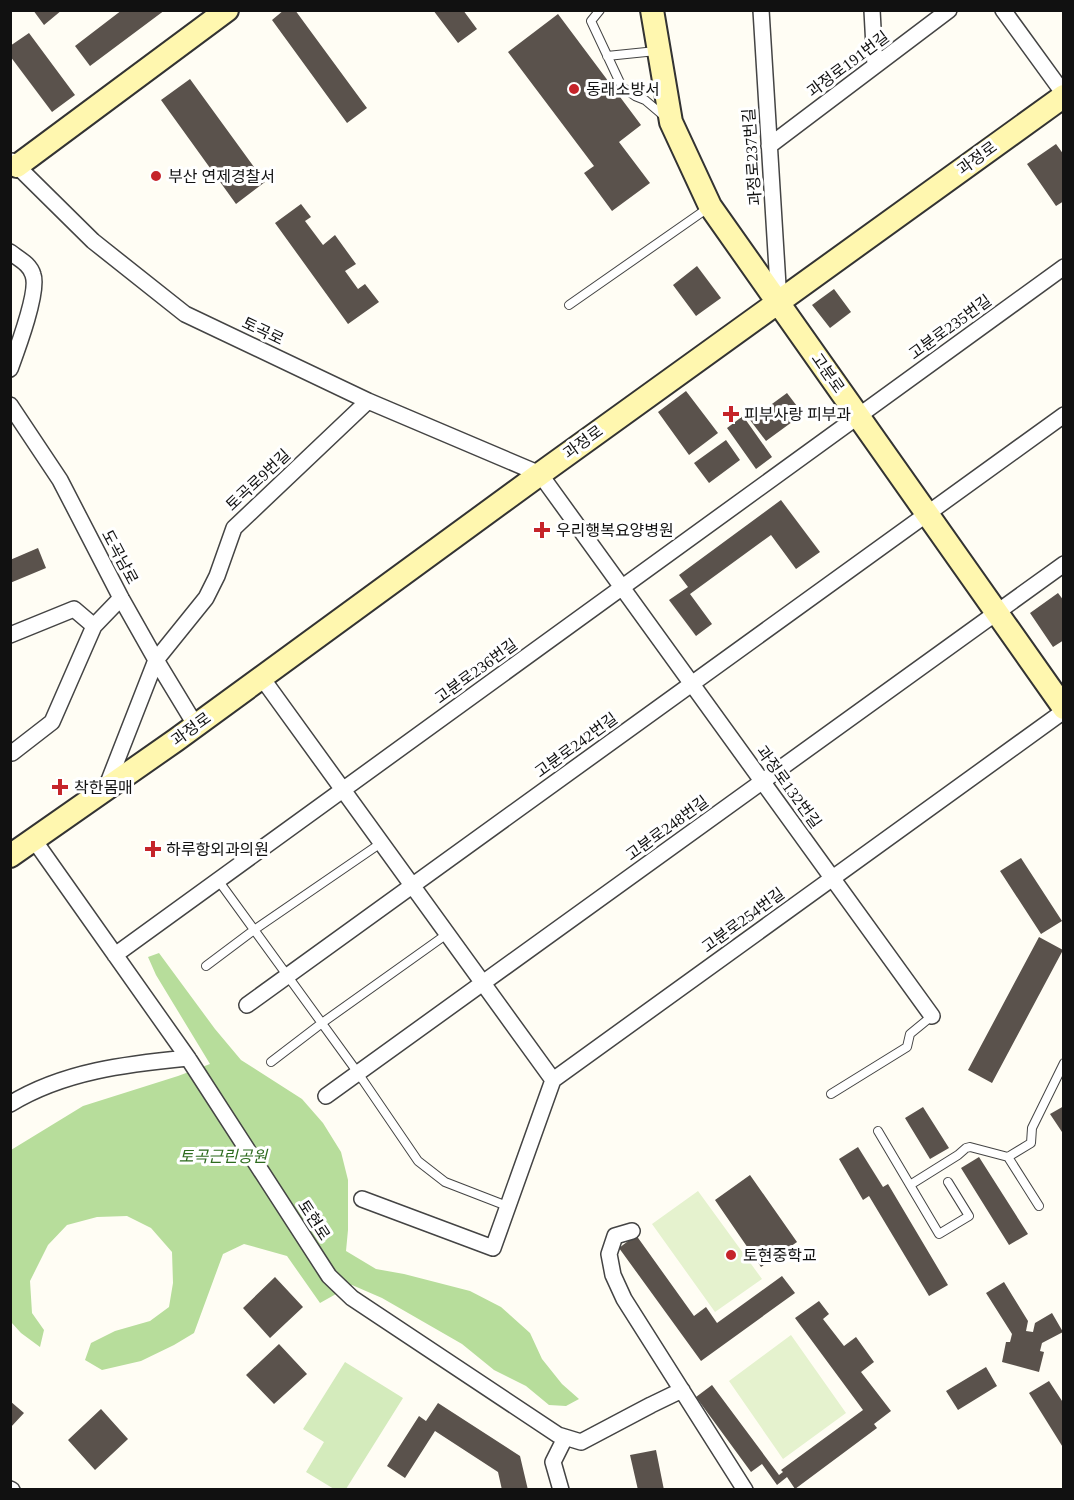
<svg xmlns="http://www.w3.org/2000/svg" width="1074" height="1500" font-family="'Times New Roman','Noto Sans KR',serif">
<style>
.green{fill:#d4ebbc}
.forest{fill:#b7dd9b}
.pitch{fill:#e5f2ce}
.building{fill:#5a524c}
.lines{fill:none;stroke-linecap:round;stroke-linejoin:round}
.lane-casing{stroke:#444;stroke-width:10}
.street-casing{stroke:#444;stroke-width:18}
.secondary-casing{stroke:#333;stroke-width:26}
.lane{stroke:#fff;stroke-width:8}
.street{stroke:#fff;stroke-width:15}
.secondary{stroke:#fff7af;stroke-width:22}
.poi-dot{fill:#c5242a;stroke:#fff;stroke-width:2}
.labels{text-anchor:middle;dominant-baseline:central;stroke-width:6;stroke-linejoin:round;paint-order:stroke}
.street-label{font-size:16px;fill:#111;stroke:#fff}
.poi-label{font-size:16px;fill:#111;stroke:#fff;text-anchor:start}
.park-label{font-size:16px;font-style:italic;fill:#2d6b1e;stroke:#fff}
</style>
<rect width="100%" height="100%" fill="#fffdf4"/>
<path class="green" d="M345,1362L403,1398L346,1489H334L306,1472L324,1442L303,1429Z"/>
<path class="forest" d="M159,953L215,1029L241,1060L302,1099L323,1123L341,1152L348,1180V1230L346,1251L376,1269L404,1274L470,1291L501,1307L530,1333L542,1359L562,1384L579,1399L566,1406L549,1405L526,1386L494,1370L462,1344L382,1298L352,1285L320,1303L287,1256L244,1244L223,1254L194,1333L174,1345L141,1361L102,1370L85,1360L91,1343L115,1331L150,1321L169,1307L173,1283L172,1252L151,1228L127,1216L97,1217L67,1225L48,1245L30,1281L32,1313L44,1330L40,1347L21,1333L11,1322V1150L83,1106L178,1076L210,1064L156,975L148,957Z"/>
<path class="pitch" d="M698,1191L762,1279L715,1312L652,1224Z
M791,1335L846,1413L783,1459L729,1381Z"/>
<path class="building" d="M33,10H62L44,25Z
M122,10H165L90,66L75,46Z
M284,10H295L367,108L347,123L272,20Z
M433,10H463L477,29L458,43Z
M558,14L641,125L619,142L650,183L612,211L584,173L594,166L508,52Z
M29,33L75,95L52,112L10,56V46Z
M190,79L265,182L236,204L161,100Z
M1056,144L1064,155V201L1056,206L1027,164Z
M301,204L311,217L305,221L323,245L335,235L356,264L345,271L358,289L365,284L379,302L348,324L275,223Z
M697,266L721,298L696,316L673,285Z
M834,289L851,312L830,328L812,305Z
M686,391L718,433L689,455L658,412Z
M787,393L803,414L766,441L750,420Z
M743,416L772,457L756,469L727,428Z
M726,440L740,460L709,483L694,463Z
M781,500L820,552L796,569L771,535L690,594L712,624L696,636L669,600L688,587L679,575Z
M38,548L46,568L10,583V560Z
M1058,593L1064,601V640L1053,647L1030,613Z
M1021,858L1062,921L1041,934L1000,871Z
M1039,937L1063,950L992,1083L968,1070Z
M1064,1106V1135L1050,1114Z
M923,1107L949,1148L930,1159L905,1118Z
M858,1147L883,1187L888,1184L948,1285L929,1296L869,1196L863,1200L839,1159Z
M979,1157L1028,1234L1009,1245L961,1168Z
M750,1175L797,1242L761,1267L715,1200Z
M636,1235L694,1316L706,1307L717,1323L782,1276L795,1293L701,1361L619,1248Z
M275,1277L303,1307L270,1338L243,1308Z
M1004,1282L1028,1321L1026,1331L1033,1332L1035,1323L1052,1313L1063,1332L1042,1343L1040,1351L1044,1352L1039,1372L1002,1362L1006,1342H1010L1012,1334L986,1293Z
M819,1301L829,1314L823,1319L844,1346L856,1337L874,1362L861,1372L891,1411L874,1424L877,1428L795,1489L787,1477L777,1485L762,1464L751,1472L696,1397L712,1385L779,1475L783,1472L781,1470L863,1410L795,1318Z
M279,1344L307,1374L274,1404L246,1375Z
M986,1367L997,1386L958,1410L946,1391Z
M1049,1381L1064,1404V1449L1029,1393Z
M10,1401L24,1413L10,1428Z
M438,1403L520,1456L528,1490H502L498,1472L435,1431L405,1478L387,1466L419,1416L426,1421Z
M101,1409L128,1439L95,1470L68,1440Z
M656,1450L664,1490H638L630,1455Z"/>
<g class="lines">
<g class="lane-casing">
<path id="lane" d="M600,10L591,21L622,87L635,96L645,100L665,117
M607,56L656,51
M569,305L708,208
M218,880L358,1073L418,1161L445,1182L507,1206
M206,966L254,930L381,843
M271,1062L322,1023L447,934
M831,1094L907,1047L910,1034L932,1016
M878,1131L939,1234L969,1216L948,1182
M1008,1157L1039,1206
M910,1185L958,1155L966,1148L970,1147L1008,1157L1031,1143L1032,1128L1064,1063"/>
</g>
<g class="street-casing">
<path id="street" d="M761,10L779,302
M872,10L875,66
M1003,10L1064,94
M769,146L949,10
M12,161L93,241L185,314L368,401L540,474L932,1016
M10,252C19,259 30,264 33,275C39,291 17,350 10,369
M10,405L60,480L121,598L156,660L196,726
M10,635L74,609L94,626
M262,678L553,1080
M10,752L12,753L52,722L94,626L121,598
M106,788L156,660L206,598L217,576L234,528L368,401
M34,840L188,1058L329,1276L352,1298L558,1435L581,1442L651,1405L682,1390
M115,955L1064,267
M247,1005L1064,415
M326,1096L1064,564
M10,1104C64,1071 127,1064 188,1058
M362,1199L493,1248L553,1080L1064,711
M632,1231L615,1236L609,1254L613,1275L624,1299L745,1490
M10,1489L12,1490
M561,1490L553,1462L565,1438"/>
</g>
<g class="secondary-casing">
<path id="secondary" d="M652,10L671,122L710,206L1064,708
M17,166L227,10
M10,856L176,740L540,474L1064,96"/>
</g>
<use href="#lane" class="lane"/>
<use href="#street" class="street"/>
<use href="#secondary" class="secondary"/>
</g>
<g class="poi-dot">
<circle cx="574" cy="89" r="6"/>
<circle cx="156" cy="176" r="6"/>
<path d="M728 405h6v6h6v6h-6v6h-6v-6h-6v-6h6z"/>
<path d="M539 521h6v6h6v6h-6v6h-6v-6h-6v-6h6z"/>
<path d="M57 778h6v6h6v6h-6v6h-6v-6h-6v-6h6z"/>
<path d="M150 840h6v6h6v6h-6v6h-6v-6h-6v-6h6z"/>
<circle cx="731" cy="1255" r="6"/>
</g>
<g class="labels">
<g class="street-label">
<text transform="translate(848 64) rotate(-37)">과정로191번길</text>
<text transform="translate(752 157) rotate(-94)">과정로237번길</text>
<text transform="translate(977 158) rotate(-36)">과정로</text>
<text transform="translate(950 327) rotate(-36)">고분로235번길</text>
<text transform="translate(263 331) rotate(25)">토곡로</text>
<text transform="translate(828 373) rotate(55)">고분로</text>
<text transform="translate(583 442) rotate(-36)">과정로</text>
<text transform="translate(258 480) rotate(-43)">토곡로9번길</text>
<text transform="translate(120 557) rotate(62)">도곡남로</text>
<text transform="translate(476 671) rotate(-36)">고분로236번길</text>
<text transform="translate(191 729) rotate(-36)">과정로</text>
<text transform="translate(576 745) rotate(-36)">고분로242번길</text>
<text transform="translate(789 787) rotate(54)">과정로132번길</text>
<text transform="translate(667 828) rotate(-36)">고분로248번길</text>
<text transform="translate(743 920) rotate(-36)">고분로254번길</text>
<text transform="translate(314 1220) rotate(57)">토현로</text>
</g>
<g class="poi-label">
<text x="586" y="89">동래소방서</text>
<text x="168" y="176">부산 연제경찰서</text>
<text x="744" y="414">피부사랑 피부과</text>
<text x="556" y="530">우리행복요양병원</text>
<text x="74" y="787">착한몸매</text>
<text x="166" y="849">하루항외과의원</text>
<text x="743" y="1255">토현중학교</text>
</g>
<g class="park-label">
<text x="223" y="1156">토곡근린공원</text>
</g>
</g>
<rect width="1074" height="1500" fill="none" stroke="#111111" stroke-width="24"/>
</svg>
